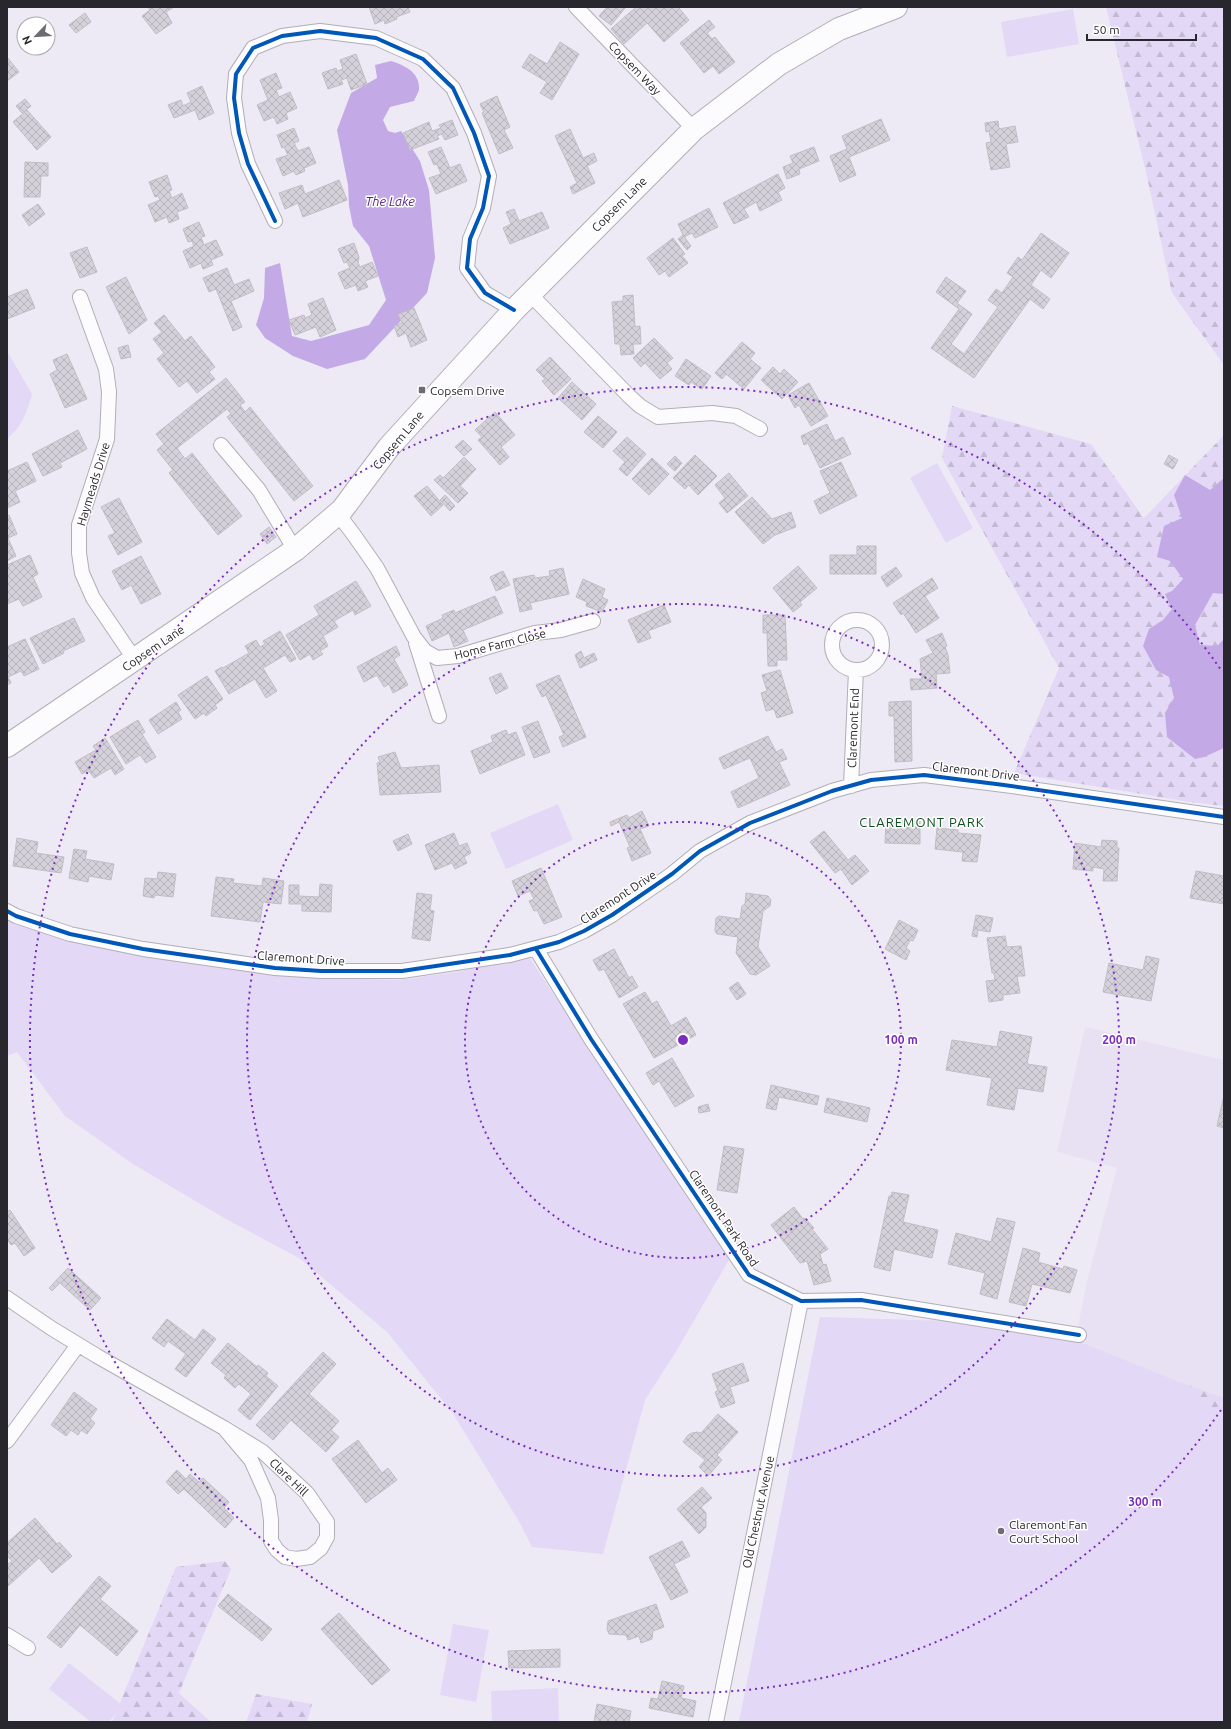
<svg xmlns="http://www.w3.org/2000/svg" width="1231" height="1729" font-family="Ubuntu,sans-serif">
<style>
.built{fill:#e8e1f4}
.grass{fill:#e3d8f6}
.forest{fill:url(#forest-firs)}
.water{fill:#c3aae6}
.building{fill:url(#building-cross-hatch);stroke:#c0bdc5}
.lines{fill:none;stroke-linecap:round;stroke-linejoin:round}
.minor-casing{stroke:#b1aeb6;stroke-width:16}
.primary-casing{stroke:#b1aeb6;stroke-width:24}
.minor{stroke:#fcfcfe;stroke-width:14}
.primary{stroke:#fcfcfe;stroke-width:22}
.cycleway-casing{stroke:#fff;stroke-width:6}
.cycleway{stroke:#0057b8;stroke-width:4}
.ring{fill:none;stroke:#7b2cbf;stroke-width:2;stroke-dasharray:2 4}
.poi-dot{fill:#6e6b74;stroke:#fff;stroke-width:1.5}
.labels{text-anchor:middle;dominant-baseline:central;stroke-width:3;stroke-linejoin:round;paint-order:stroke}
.street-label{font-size:12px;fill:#29272e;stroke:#fff}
.poi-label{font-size:12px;fill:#29272e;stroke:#fff;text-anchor:start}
.water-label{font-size:13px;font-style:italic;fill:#542784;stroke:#fff}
.neighbourhood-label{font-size:13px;letter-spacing:1px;fill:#0f4f1f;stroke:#fff}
.centre{fill:#7b2cbf;stroke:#fff;stroke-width:2}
.ring-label{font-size:12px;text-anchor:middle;font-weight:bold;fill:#7b2cbf;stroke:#fff;stroke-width:3;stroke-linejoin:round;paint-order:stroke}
</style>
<defs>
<pattern id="forest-firs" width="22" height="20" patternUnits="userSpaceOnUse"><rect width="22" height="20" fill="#e3d8f6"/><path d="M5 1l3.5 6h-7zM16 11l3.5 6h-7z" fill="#c3b9d3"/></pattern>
<pattern id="building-cross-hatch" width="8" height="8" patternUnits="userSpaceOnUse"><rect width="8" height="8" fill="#d4d1da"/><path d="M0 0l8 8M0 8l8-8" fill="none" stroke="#b6b3bb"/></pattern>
</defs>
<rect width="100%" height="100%" fill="#eeeaf5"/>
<path class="built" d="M1085,1027L1224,1060V1722H739L820,1317L945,1321L1075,1340L1088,1277L1117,1168L1057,1152Z"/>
<path class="grass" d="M1073,9L1079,44L1007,57L1001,22Z
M7,351L32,394C27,413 22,426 7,439Z
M937,463L973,528L946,543L910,478Z
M558,804L573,840L506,869L490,833Z
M7,919L66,940L127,952L319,978L399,980L456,972L529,957L638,1122L730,1258L677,1350L645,1400L603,1554L532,1547L520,1523L452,1412L387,1332L299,1258L224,1218L133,1164L65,1116L17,1052L7,1056Z
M820,1317L945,1321L1075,1340L1184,1384L1224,1417V1722H739Z
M453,1624L489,1630L476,1702L440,1695Z
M69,1663L122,1705L109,1722H91L49,1689Z
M558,1688L559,1722H492L491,1691Z"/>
<path class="forest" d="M1106,7H1224V365L1172,293L1148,181Z
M952,406L1091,444L1144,518L1224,435V806L1190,802L1014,773L1059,668L942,458Z
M1184,1384L1224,1398V1417Z
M225,1561L231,1569L179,1693L211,1722H112L176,1567Z
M256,1694L312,1704L307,1722H246Z"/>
<path class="water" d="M391,61C404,65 420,72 419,89C419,92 415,98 414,101L390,107L383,120L388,131L395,133L401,131L420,161L429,190L435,258L427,293L365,359L327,369L293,356L265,338L256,325L264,298L265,268L280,263L292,336L311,341L369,325L386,300L369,246L353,226L349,206L348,185L337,130L351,93L377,78L375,65Z
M1185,475L1210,490L1224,478V594L1213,593L1195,625L1200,645L1217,646L1224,639V748L1204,757L1195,759L1167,737L1165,713L1174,698L1169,677L1156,670L1143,646L1149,629L1163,620L1172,609L1165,594L1172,591L1183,579L1170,561L1157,557L1164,526L1182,518L1174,495Z"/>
<path class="building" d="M148,7H174L166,12L172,23L156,34L142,16L150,10Z
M369,7H408L410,12L396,17L397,19L385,24L384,20L375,24Z
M607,7H626L611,25L599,16Z
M636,7H678L689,20L664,42L647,23L624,44L611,29Z
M85,13L91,22L76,33L69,25Z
M709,20L715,27L707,33L712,39L715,37L735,62L719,74L713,66L704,73L680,43Z
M560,42L579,54L552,100L540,93L547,82L522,67L530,54L547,64Z
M356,54L367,84L351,90L347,78L341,80L343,84L328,89L322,73L336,68L337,71L343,69L340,60Z
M7,57L19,72L7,81Z
M276,73L282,88L276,90L279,97L290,92L297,108L286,113L288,119L277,124L274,117L264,121L257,105L268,100L260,80Z
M202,86L214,113L199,120L195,110L174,118L168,105L181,100L183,106L191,102L187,93Z
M497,96L510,127L504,130L513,148L499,154L482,113L484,112L480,104Z
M25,99L31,106L22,113L16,106Z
M27,110L51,137L37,150L13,122Z
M881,119L890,140L849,157L856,175L840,182L830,156L847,149L842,136Z
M452,120L458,135L445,140L442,134L437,136L439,139L410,150L403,133L429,122L432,131L441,128L439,125Z
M998,121L999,129L1015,126L1018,142L1006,144L1010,167L991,170L986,143L991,142L989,131L986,132L985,123Z
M294,128L299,141L294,143L298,151L309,147L316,163L304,168L305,171L296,175L294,171L283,176L276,159L288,155L284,147L282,148L277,135Z
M570,129L583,158L594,153L597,161L587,166L595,183L573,194L570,187L577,183L555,136Z
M441,147L450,168L460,164L467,181L436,194L429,178L441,174L437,164L434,165L428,152Z
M814,147L819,161L799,169L800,174L787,179L783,167L793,163L790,156Z
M25,162L48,163V176H41L40,197H24Z
M778,174L785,188L778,192L782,200L760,211L756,202L744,209L749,217L734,224L723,203Z
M167,175L172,190L169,191L172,198L182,193L188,208L177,212L179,219L169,223L167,217L155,222L148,205L160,200L158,196L155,197L149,182Z
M339,180L347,200L303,217L298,203L285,209L279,193L302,185L305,194Z
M38,204L45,214L29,226L22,215Z
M709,208L718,227L695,238L692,233L684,237L678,224Z
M514,209L519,221L542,212L549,228L510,244L503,228L511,224L506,212Z
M199,222L205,236L201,237L204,245L216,240L223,255L211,260L213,265L203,269L201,263L190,268L183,251L194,246L192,241L188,242L183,229Z
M1041,233L1069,253L1051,278L1041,270L1031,285L1050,299L1043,309L1030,299L974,378L931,348L959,309L936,292L946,277L966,291L957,303L972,314L951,344L964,354L998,307L988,300L996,289L1002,293L1013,277L1007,273L1018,257L1022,260Z
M683,235L691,246L687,250L678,239Z
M673,238L685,254L682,256L688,263L669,277L665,271L659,275L647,258Z
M354,243L359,257L358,263L360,267L372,262L378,276L365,281L368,287L358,291L356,285L345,289L338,273L350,268L347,262L344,263L338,249Z
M87,247L97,272L80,278L70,253Z
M227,268L234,285L249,279L254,291L231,301L242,327L233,331L216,289L209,292L203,278Z
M126,277L147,320L129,334L106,287Z
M27,289L35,308L7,319V297Z
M633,295L635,327L640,326L641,344H633L634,354L621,355L620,344H615L612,302L623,301V296Z
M323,298L336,330L320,337L316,327L295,335L289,320L304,315L305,318L312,315L308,304Z
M414,308L427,340L411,347L406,333L398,337L394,326L402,323L398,314Z
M164,315L185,341L191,336L215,367L209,372L215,379L197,393L187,381L179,387L157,359L164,353L153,339L162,332L154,323Z
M654,338L673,358L667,363L672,369L660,379L645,363L641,367L633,358Z
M742,342L755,353L750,359L761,368L744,389L726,374L722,379L715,373Z
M128,345L131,357L121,359L118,348Z
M67,354L87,399L65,408L50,374L57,370L53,360Z
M550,357L571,379L554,395L542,381L545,379L536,370Z
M686,359L711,376L702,389L691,382L689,385L675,376Z
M773,367L780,374L784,369L798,382L782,399L761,380Z
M226,378L245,402L240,405L245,412L250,407L313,486L294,501L227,417L231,414L227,409L177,448L185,459L192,453L242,516L218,535L169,473L173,470L157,450L164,444L156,434Z
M572,382L596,404L582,420L558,398Z
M809,383L828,416L811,426L799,405L795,408L788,395Z
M495,412L515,435L501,447L509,457L500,465L478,440L482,437L475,430Z
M598,416L617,432L603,448L584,432Z
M827,424L835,441L843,437L851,454L820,468L808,443L804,445L801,436Z
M78,430L87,449L60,463L62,467L43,476L32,454Z
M627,437L646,454L627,476L619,469L625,462L613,451Z
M463,440L472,449L464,456L455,447Z
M695,455L717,476L698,495L689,485L685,489L673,478Z
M1169,455L1178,460L1173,469L1164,464Z
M675,456L682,463L675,471L667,464Z
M464,457L476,469L460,486L468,493L458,503L434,480L440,475L443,478Z
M652,458L669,474L649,495L632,479Z
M27,462L36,481L15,491L20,502L7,508V471Z
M841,462L857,496L820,514L814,501L830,493L820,471Z
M729,473L748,496L727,513L719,503L725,498L715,485Z
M427,486L443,505L431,516L414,496Z
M445,495L455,506L450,511L440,500Z
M752,497L772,519L791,512L796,527L775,535L763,544L735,512Z
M119,498L142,542L118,555L108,536L115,533L101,507Z
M9,515L17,534L8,538L16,556L7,561V516Z
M269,527L276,537L267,544L260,534Z
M857,546H876V574H830V555H857Z
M30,555L38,574L33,577L42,597L23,606L19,599L7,604V585H9L7,581V565Z
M141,556L161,594L141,604L131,585L122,590L112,571Z
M798,566L817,588L800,602L802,605L793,612L773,588Z
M896,567L902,576L887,587L881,577Z
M563,568L569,594L530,603L532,609L520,612L513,579L534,575L535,578L550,576L549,571Z
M503,571L510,585L496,591L490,577Z
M932,578L938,588L925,596L939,618L916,633L903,613L901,615L893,603Z
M583,579L605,589L602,597L608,600L602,612L586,606L587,602L576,597Z
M356,581L371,606L355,615L353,610L334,621L338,627L323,636L328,646L320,651L323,654L313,660L310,654L300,660L286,635L319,615L314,606Z
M495,596L503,613L463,630L468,641L454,647L449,633L432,641L426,626L443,618L442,615L454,610L455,613Z
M664,605L671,622L648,631L651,638L638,643L628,620Z
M763,615H785L787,660H777V666H768L767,633H763Z
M74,618L85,641L63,651L64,653L43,664L30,638Z
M280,631L296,659L290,662L285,655L263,668L277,691L266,698L255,679L229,694L215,671L222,667L223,668L249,653L245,646L256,640L260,647L265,644L263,641Z
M942,633L947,646L945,647L948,655L950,673L936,674L937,688L911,690L910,679H922L920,659L933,653L926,640Z
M25,639L39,669L24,676L21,671L8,677L11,683L7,685V647Z
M396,646L400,655L394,659L408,685L393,693L389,684L384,687L377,675L364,682L357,667Z
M581,651L584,658L594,653L597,660L580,668L575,655Z
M780,670L793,713L777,718L774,709L766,711L761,693L767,691L762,675Z
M501,673L508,688L496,694L489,678Z
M559,675L586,737L563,747L559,737L564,735L546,695L542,697L536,685Z
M207,676L223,699L215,705L217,708L206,716L204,713L195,719L178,695Z
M911,701L912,761L895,762L894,716H889V702Z
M176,702L181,710L178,712L182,719L158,734L149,720Z
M138,720L145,732L142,734L156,757L146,763L140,755L126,764L110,737Z
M538,721L550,752L534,758L522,727Z
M506,730L508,735L516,732L525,755L480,774L471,751L493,742L491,736Z
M768,736L776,752L782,749L787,759L779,762L790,785L738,808L731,792L759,778L750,758L724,769L719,758Z
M105,738L124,769L115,775L111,768L94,778L88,770L82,774L75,762L96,750L93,746Z
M395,752L401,768L439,765L441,792L380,795L377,763L380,762L378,757Z
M642,811L649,826L640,829L651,853L632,861L627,848L630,847L619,822L611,826L610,822L627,815L629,818Z
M886,821H920V844L885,843Z
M937,828L958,830V833L981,835L977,862L962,861L963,852L935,849Z
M824,831L848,860L855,855L869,871L852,885L841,869L835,873L810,842Z
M454,833L459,846L467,843L471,853L464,857L467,863L455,869L452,863L435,870L425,845Z
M408,834L412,844L398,851L393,841Z
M17,838L38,842L36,853L64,857L61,873L13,866Z
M1102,840L1117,841V848H1119L1117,881H1103L1104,869L1093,867V871L1073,869L1075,843L1101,847Z
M74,849L87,851L85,859L114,864L111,880L89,876L88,882L69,878Z
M541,868L562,917L544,924L537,910L534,911L529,901L534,899L530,891L518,896L512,881Z
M1196,871L1224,876V904L1190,898Z
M158,872L176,874L173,897L155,895L154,898L143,896L145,878L157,879Z
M216,877L234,879L233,883L262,886L263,878L284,881L281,904L263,902L260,922L211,916Z
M320,884L332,885L331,912L302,911V904H289V885H299V896L319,897Z
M417,893L432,895L430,910L434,911L430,941L412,938Z
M746,893L768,896L771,900L770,906L763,911L758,947L770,966L756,975L750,974L736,953L738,937L717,934L715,931L716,918L719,916L740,919L742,906L745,904Z
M976,915L993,918L990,932L978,930L977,937L972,936Z
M899,920L918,930L913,941L910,940L906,948L910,951L906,960L885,949Z
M1005,936L1007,947L1021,946L1025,976H1017L1020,993L1003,995V1000L989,1002L986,981L995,980L994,973H992L987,938Z
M614,949L629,978L632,976L638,987L619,998L604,969L599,971L593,960Z
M1146,956L1159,959L1151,1001L1103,992L1109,963L1143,970Z
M738,982L746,994L737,1000L729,988Z
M645,992L652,1004L657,1001L671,1026L686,1017L696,1035L654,1058L623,1004Z
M1000,1031L1032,1037L1027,1064L1047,1067L1043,1092L1018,1088L1014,1110L987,1105L992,1078L946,1070L952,1040L997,1047Z
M672,1058L694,1096L675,1107L659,1081L653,1085L646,1073Z
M771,1085L819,1096L817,1105L779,1097L776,1110L766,1108Z
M1224,1095V1128L1217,1126Z
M827,1098L870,1108L867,1122L824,1112Z
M708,1104L710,1111L699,1113L698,1107Z
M724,1146L744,1149L737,1193L717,1190Z
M892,1192L909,1195L903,1222L938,1230L932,1258L894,1249L890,1271L874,1267L889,1196H891Z
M794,1207L803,1219L805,1218L814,1228L812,1229L828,1249L820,1254L823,1265L826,1264L831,1281L814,1285L807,1261L800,1263L771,1225Z
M10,1210L35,1248L24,1256L15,1243L11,1245L7,1239V1212Z
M997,1218L1015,1222L997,1299L980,1294L985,1273L948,1264L956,1233L991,1242Z
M1023,1248L1040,1253L1038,1262L1063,1269L1064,1266L1077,1270L1070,1293L1032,1284L1026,1306L1009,1302Z
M68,1268L101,1298L90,1310L60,1283L52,1291L49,1288Z
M167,1319L195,1340L203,1329L216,1339L186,1377L175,1369L186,1354L168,1341L164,1347L152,1338Z
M228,1343L257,1367L258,1365L268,1373L266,1376L278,1386L250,1420L238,1410L251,1394L239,1384L235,1388L224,1378L226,1375L211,1363Z
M323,1352L336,1364L309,1394L339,1421L331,1430L339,1437L326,1452L291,1420L273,1440L256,1425Z
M743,1363L749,1381L730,1387L735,1403L721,1408L715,1392L718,1391L712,1374Z
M74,1392L97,1409L90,1419L95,1423L87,1434L81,1430L78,1435L71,1430L66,1436L51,1425Z
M718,1414L738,1432L717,1455L722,1460L708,1476L699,1467L705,1460L683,1442L688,1435L692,1433L697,1432L701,1433Z
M358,1440L382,1473L388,1468L397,1480L366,1503L332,1459Z
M177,1470L186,1479L190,1474L199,1482L203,1478L229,1502L224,1508L234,1518L225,1528L184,1489L178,1494L166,1482Z
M702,1487L712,1498L701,1507L706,1513V1527L699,1534L677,1509Z
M35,1518L57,1544L59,1542L72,1556L52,1573L39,1558L7,1587V1565L12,1561L7,1556V1543Z
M682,1541L690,1556L674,1564L688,1592L671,1600L649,1557Z
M99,1576L111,1586L100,1599L138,1631L117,1656L80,1625L61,1648L47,1637Z
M228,1594L272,1629L262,1641L218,1606Z
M656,1604L664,1627L653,1631L652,1639L641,1643L639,1636L628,1640L626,1635L609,1634L607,1629L608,1621Z
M339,1613L390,1670L372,1685L321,1629Z
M560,1649V1667L509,1668L508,1651Z
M662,1681L684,1686L681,1698L696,1701L693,1717L649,1708L651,1698L658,1699Z
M597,1704L631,1711L629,1722H594Z"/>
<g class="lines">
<g class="minor-casing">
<path id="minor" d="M576,7L694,129
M275,221L248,164L239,133L234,98L236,74L253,48L282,36L320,31L376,38L423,59L453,88L474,133L489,176L483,208L470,239L467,268L485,293L514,310
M530,294L629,396L640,406L658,417L712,413L736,416L760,429
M80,297L106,369L109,392L107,439L79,525V553L82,573L93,598L135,660
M221,445L259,490L295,550
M338,514L354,535L377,568L414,637L425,651L437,658L458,656L535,633L561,630L593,621
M832 645a25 25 0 1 1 50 0a25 25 0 1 1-50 0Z
M416,643L439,716
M851,786L856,670
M7,911L16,916L70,934L143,949L275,968L321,971H402L510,955L559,942L584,931L612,915L672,874L700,851L750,823L832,791L871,780L924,775L1004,785L1224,817
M536,949L591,1039L749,1275L801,1301L861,1300L1079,1335
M7,1298L51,1328L97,1356L224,1428L263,1452L307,1493L327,1522V1537L321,1548L310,1557L296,1559L285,1557L277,1550L271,1541V1520L268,1498L251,1460L224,1428
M7,1441L78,1345
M7,1635L28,1648
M716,1722L801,1301"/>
</g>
<g class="primary-casing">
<path id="primary" d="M7,746L295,550L342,510L389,447L514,310L694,129L779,64L839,29L896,7"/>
</g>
<use href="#minor" class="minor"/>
<use href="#primary" class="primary"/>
<g class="cycleway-casing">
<path id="cycleway" d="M275,221L248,164L239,133L234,98L236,74L253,48L282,36L320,31L376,38L423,59L453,88L474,133L489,176L483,208L470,239L467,268L485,293L514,310
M7,911L16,916L70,934L143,949L275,968L321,971H402L510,955L559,942L584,931L612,915L672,874L700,851L750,823L832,791L871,780L924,775L1004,785L1224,817
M536,949L591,1039L749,1275L801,1301L861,1300L1079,1335"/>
</g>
<use href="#cycleway" class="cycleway"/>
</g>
<g class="ring">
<circle cx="683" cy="1040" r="218"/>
<circle cx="683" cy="1040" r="436"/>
<path d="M1221 1410A653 653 0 1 1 1221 670"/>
</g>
<g class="poi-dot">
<rect x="418" y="386" width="8" height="8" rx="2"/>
<circle cx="1001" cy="1531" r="4"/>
</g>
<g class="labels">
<g class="street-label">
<text transform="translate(635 68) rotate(46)">Copsem Way</text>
<text transform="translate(619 204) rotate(-45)">Copsem Lane</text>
<text transform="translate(398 440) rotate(-50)">Copsem Lane</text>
<text transform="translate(93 484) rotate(-73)">Haymeads Drive</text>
<text transform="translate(500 644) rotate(-14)">Home Farm Close</text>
<text transform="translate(153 648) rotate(-34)">Copsem Lane</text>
<text transform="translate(853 728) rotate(-88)">Claremont End</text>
<text transform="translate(976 771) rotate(7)">Claremont Drive</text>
<text transform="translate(618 897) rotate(-33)">Claremont Drive</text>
<text transform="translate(301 958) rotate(4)">Claremont Drive</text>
<text transform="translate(724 1218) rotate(56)">Claremont Park Road</text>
<text transform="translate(289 1477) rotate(44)">Clare Hill</text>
<text transform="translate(758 1512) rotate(-78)">Old Chestnut Avenue</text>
</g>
<g class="poi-label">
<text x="430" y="390">Copsem Drive</text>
<text x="1009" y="1524">Claremont Fan<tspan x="1009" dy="14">Court School</tspan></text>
</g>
<g class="water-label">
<text x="390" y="201">The Lake</text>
</g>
<g class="neighbourhood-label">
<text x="922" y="822">CLAREMONT PARK</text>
</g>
</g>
<circle cx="683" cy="1040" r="6" class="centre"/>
<g class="ring-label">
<text x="901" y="1044">100 m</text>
<text x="1119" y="1044">200 m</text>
<text x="1145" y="1506">300 m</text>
</g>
<rect width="1231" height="1729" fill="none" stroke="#29272e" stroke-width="16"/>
<g transform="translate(36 36) rotate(245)"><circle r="19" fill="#ffffff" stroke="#a9a9ab"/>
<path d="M0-3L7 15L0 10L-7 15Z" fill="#6e6b74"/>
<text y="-6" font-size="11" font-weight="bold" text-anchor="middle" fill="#29272e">N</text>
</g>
<path d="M1087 34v6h109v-6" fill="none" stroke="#29272e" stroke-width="2"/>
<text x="1093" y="34" font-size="12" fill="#29272e" stroke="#ffffff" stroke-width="3" paint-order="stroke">50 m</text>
</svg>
